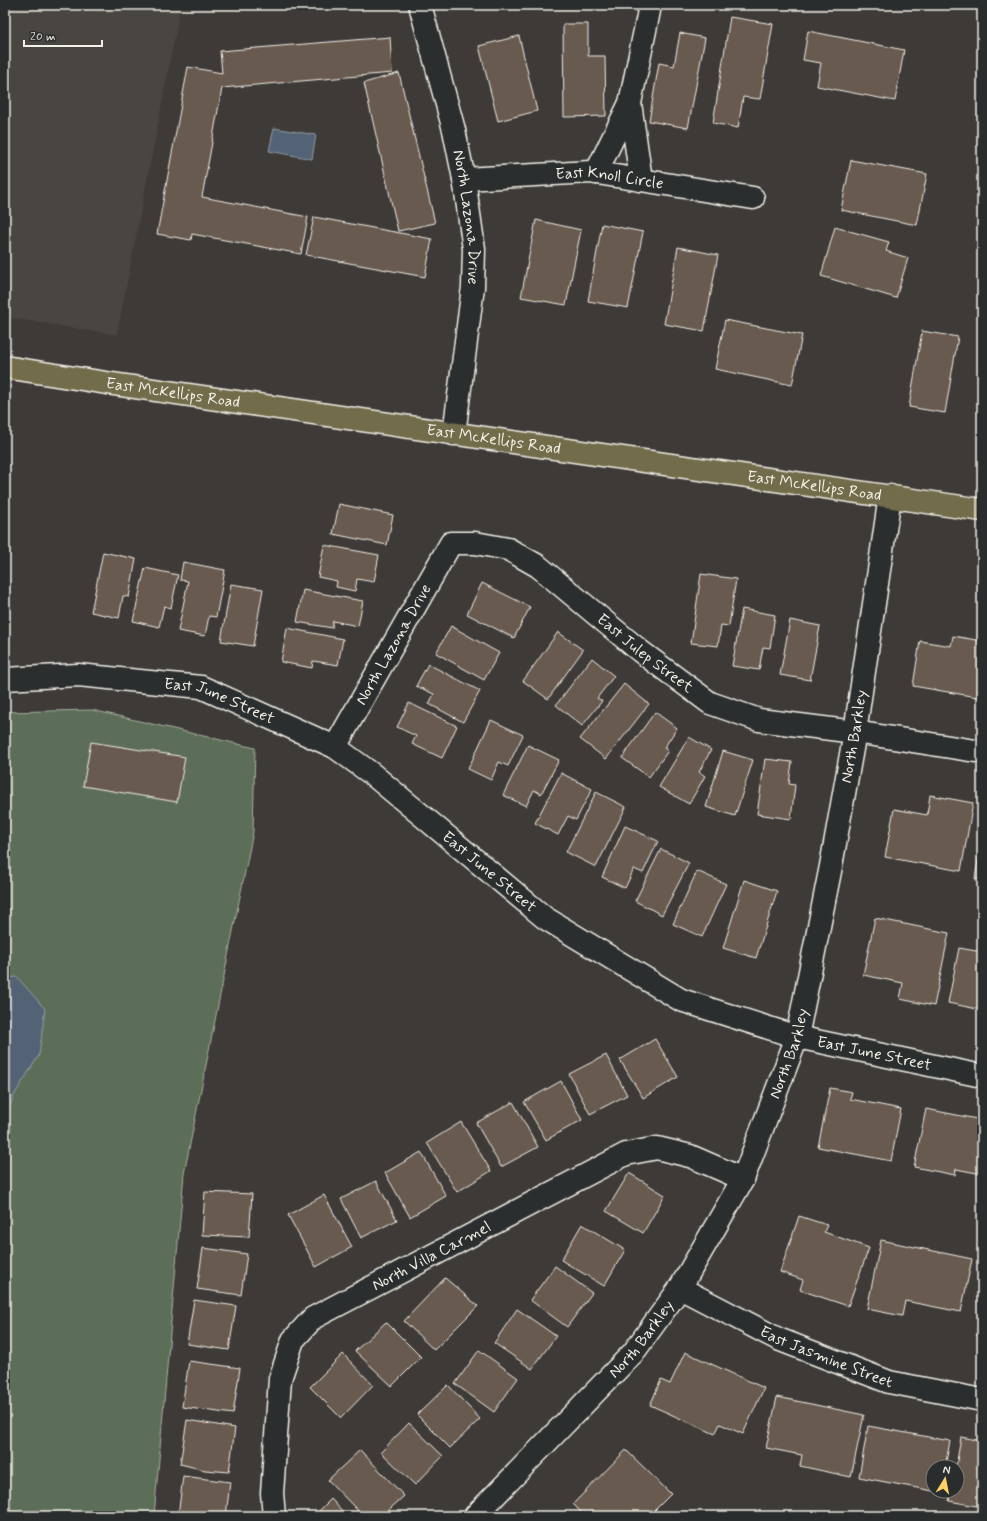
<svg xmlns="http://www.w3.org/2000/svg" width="987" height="1521" font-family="Mynerve,sans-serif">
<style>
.built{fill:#4a443f}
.green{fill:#5d6e58;stroke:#a8b0a0}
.water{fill:#526475;stroke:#939ca3}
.building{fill:#685a4f;stroke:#f4f1e8}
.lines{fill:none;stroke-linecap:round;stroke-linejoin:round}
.minor-casing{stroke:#f4f1e8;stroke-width:25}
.major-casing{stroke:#f4f1e8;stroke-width:25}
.minor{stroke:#2a2d2e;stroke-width:22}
.major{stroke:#726c4b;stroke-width:22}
.labels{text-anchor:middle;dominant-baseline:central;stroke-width:3;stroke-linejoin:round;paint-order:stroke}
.street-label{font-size:16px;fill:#f4f1e8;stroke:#2a2d2e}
</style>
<rect width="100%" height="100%" fill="#3d3a38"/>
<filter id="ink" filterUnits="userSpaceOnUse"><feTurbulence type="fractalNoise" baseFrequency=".025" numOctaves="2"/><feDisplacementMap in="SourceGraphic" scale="8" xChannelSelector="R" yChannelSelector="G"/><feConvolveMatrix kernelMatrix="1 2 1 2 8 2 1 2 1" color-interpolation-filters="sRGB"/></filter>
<g filter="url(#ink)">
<path class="built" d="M5,5H181L117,335L5,317Z"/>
<path class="green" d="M92,710L255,748L253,832L184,1174L154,1516H5V712Z"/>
<path class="water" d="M274,128L316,135L312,159L269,151Z
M17,977L45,1009L39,1055L13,1097L5,1121V978Z"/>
<path class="building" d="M730,17L773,24L760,99L743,97L738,128L713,123Z
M563,24H588V56H605L606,116L564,117Z
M808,31L904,50L895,101L817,86L821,63L803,60Z
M680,33L705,38L688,128L649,121L659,63L674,66Z
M519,36L537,111L498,121L479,46Z
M390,37L392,73L222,88L202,197L308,217L301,254L192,234L191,240L157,234L188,67L222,73L220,51Z
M399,73L435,223L398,231L364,83Z
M851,160L927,174L917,225L841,210Z
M982,196V221H978Z
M314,217L432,239L425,277L306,255Z
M536,220L581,230L566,305L521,297Z
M602,224L643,232L628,308L588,301Z
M835,227L889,242L886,251L908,258L896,298L821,276Z
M678,247L718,255L704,331L664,324Z
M725,320L802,335L792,385L715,369Z
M922,331L958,337L945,413L909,407Z
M339,504L393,515L387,545L333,534Z
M324,545L379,555L374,582L357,579L355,591L336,587L337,581L318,577Z
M103,552L136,559L129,597L123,596L119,618L91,612Z
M183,562L225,570L216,617L209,616L205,636L178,631L188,581L180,580Z
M145,568L178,575L171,608L164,606L159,627L133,621Z
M701,574L736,579L729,626L721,625L718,646L691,643Z
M482,583L530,607L514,638L467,614Z
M231,584L263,589L253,646L221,641Z
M303,590L363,601L358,626L333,621L332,628L297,622Z
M742,609L775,615L770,648L763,647L759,670L732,666Z
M790,620L820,626L810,680L780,675Z
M451,626L499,653L484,680L436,653Z
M287,628L343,639L338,665L313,661L312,668L281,662Z
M558,632L583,650L548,699L523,681Z
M953,636L982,641V669L977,697L913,686L920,641L951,646Z
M592,658L614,676L597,698L602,701L582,726L556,705Z
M428,664L480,691L463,722L429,704L434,694L416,686Z
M624,684L649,704L606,759L580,739Z
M409,703L457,726L442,758L412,744L416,736L397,727Z
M655,712L677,728L664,748L668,751L649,777L622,758Z
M491,720L523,735L508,766L499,762L491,780L468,769Z
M689,737L711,750L699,772L705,776L689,804L659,787Z
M91,742L185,757L177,802L83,786Z
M528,745L559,760L541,794L534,790L526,806L503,795Z
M723,751L753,760L735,816L706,807Z
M765,759L792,762L789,784L795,785L791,819L757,814Z
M561,773L592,789L576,820L568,816L558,835L535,823Z
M596,792L626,807L596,867L566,852Z
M930,795L973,803L961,871L885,857L894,809L927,815Z
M625,826L658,841L643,873L634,869L625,888L602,877Z
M982,835V880L975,879Z
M661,849L689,863L662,915L635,901Z
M697,871L726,884L702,937L673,924Z
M744,880L777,891L756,958L723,948Z
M875,918L949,933L934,1006L900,999L903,983L863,975Z
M959,948L982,952V1010L948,1003Z
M655,1039L678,1077L643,1098L620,1060Z
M606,1055L627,1095L590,1114L569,1074Z
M561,1081L582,1120L546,1140L524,1102Z
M830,1088L852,1092L850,1099L901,1109L891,1161L818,1147Z
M513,1102L538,1147L501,1167L476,1123Z
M926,1109L982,1120V1174L956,1169L955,1175L914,1167Z
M461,1122L491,1171L457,1192L427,1143Z
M421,1152L446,1196L410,1217L385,1173Z
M629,1173L665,1195L643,1233L606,1211Z
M376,1181L397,1220L361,1238L341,1199Z
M205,1192L252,1194L249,1237L202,1235Z
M324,1195L352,1247L316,1267L288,1215Z
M799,1216L827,1225L824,1232L869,1248L848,1306L800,1290L803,1280L780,1272Z
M582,1224L625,1250L604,1286L561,1260Z
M881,1240L972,1259L961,1312L905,1301L902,1316L867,1309Z
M203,1248L247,1254L241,1295L197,1289Z
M555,1266L592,1293L567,1327L530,1300Z
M445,1278L478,1306L434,1350L404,1321Z
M194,1300L236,1306L229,1350L187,1344Z
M982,1308V1337L977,1336Z
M517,1309L556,1336L532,1369L494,1343Z
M386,1322L421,1357L392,1386L355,1351Z
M479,1350L518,1378L494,1412L455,1384Z
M685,1352L764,1388L743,1434L720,1424L715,1434L650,1405L661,1380L670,1384Z
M343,1354L373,1385L341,1418L310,1387Z
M189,1361L240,1368L233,1414L182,1407Z
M448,1385L480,1419L450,1448L417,1415Z
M777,1397L864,1415L851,1477L800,1466L802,1455L766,1448Z
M187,1420L235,1428L229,1472L205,1470L180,1464Z
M409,1423L443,1456L415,1485L381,1452Z
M868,1426L950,1441L945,1467H933V1491L859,1477Z
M961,1437L982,1441V1507L949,1501L951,1491H957V1467H956Z
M360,1450L404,1496L382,1516H363L328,1480Z
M626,1450L671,1494L649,1516H585L573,1504Z
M183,1476L230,1482L226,1516H178Z
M331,1499L347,1516H314Z"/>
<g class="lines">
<g class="minor-casing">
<g id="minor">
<path id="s1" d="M420,5L454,130L464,179L474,249L473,287L454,434"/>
<path d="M630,103L649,11"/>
<path d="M596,173L630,103L641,180"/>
<path id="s2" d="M464,179L591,172L753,198"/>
<path id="s3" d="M5,679L78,675L201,687L335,747L372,774L545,918L681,1000L797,1037L982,1076"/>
<path id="s4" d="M335,747L451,543H475L508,549L538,566L640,651L710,703L759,720L855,732L982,752"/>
<path id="s5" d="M680,1288L778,1339L889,1382L982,1400"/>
<path id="s6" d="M274,1516L272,1493L280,1379L293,1340L313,1318L626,1154L657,1148L690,1156L743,1179"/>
<path id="s7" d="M475,1516L633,1353L680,1288L743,1179L797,1037L831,866L855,732L890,496"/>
</g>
</g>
<g class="major-casing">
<g id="major">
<path id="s8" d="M5,367L113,384L982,510"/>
</g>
</g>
<use href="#minor" class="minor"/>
<use href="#major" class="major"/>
</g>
</g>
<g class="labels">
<g class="street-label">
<text stroke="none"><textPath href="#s2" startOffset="146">East Knoll Circle</textPath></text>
<text stroke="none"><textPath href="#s1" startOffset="218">North Lazona Drive</textPath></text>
<text stroke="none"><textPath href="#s8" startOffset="170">East McKellips Road</textPath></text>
<text stroke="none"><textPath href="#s8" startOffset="494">East McKellips Road</textPath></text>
<text stroke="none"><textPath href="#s8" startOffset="818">East McKellips Road</textPath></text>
<text stroke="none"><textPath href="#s4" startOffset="118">North Lazona Drive</textPath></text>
<text stroke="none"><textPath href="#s4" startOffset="465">East Julep Street</textPath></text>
<text stroke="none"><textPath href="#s3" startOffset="218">East June Street</textPath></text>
<text stroke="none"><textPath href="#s7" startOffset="891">North Barkley</textPath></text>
<text stroke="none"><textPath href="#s3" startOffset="542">East June Street</textPath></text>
<text stroke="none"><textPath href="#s7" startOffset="567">North Barkley</textPath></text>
<text stroke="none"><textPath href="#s3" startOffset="974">East June Street</textPath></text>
<text stroke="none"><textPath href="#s6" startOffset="342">North Villa Carmel</textPath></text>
<text stroke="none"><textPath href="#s7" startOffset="243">North Barkley</textPath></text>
<text stroke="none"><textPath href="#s5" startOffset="162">East Jasmine Street</textPath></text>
</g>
</g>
<rect width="987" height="1521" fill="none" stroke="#2a2d2e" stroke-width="20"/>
<rect x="10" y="10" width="967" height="1501" fill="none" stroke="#f4f1e8" stroke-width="1.5" filter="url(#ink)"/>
<g transform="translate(945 1479) rotate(10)"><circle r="19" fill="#2a2d2e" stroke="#7b7b78"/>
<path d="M0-3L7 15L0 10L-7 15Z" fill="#ffd166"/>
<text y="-6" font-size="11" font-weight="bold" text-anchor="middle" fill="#f4f1e8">N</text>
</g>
<path d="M24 40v6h78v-6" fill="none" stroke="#f4f1e8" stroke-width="2"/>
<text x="30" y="40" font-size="12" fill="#f4f1e8" stroke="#2a2d2e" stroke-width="3" paint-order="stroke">20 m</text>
</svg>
